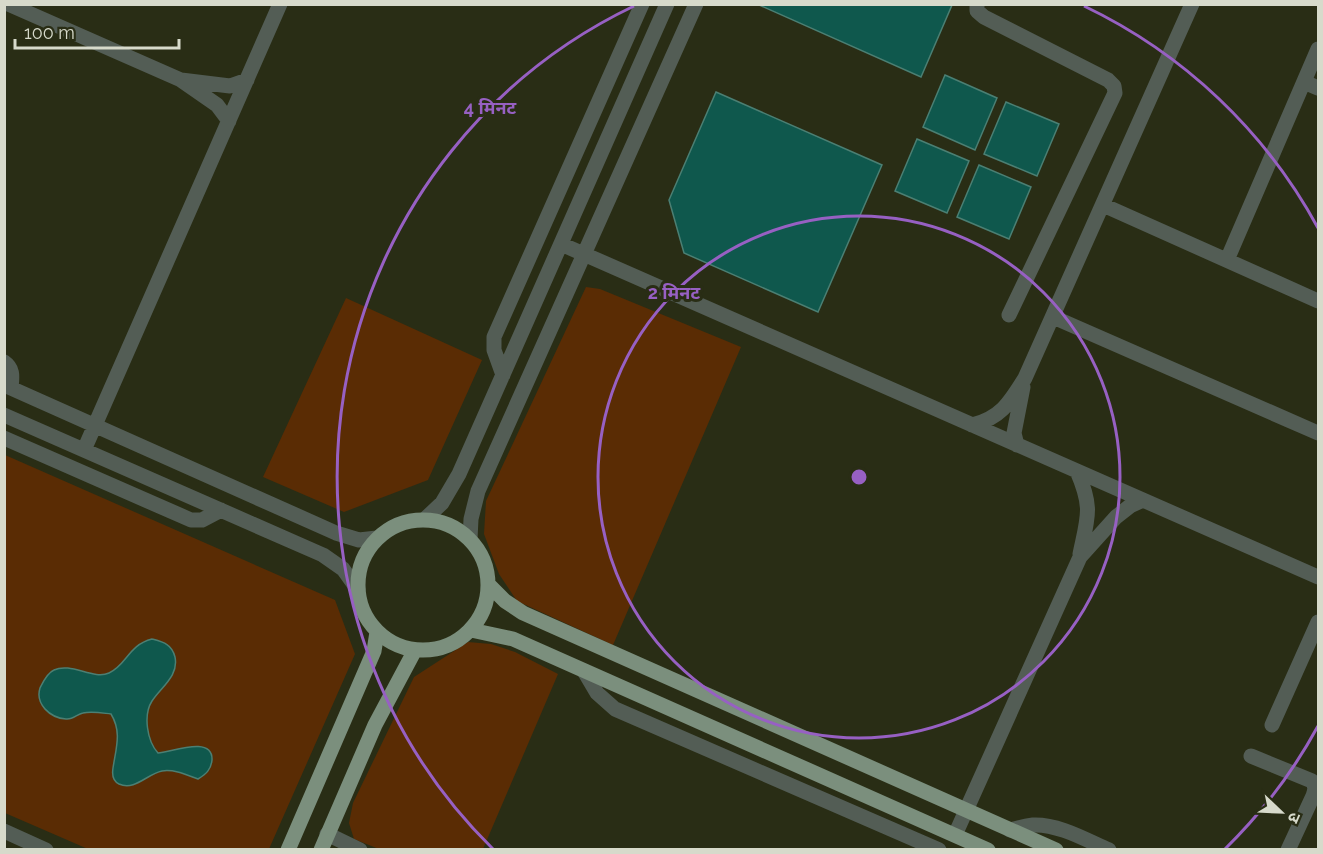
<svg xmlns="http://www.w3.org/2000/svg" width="1323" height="854" font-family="Raleway,'Noto Sans Devanagari',sans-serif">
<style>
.green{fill:#5a2c04}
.water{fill:#0f584d;stroke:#4b7f73;stroke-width:1.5}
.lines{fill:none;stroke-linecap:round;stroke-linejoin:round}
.minor{stroke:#535d55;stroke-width:15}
.major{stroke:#7b8f7d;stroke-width:15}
.ring{fill:none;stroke:#9760c3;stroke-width:3}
.centre{fill:#9760c3;stroke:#292d15;stroke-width:3}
.ring-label{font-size:18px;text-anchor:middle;font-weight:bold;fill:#9760c3;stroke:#292d15;stroke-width:6;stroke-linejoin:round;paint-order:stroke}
</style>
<rect width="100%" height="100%" fill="#292d15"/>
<path class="green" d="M586,287L600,289L741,347L613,645L517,601L499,574L484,534L486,501Z
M346,298L482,360L428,480L344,512L263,477Z
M5,455L335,600L355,654L269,849H88L5,813Z
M468,642L491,644L515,652L558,674L483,849H379L354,839L349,823L353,803L414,677Z"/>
<path class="water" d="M757,4H952V5L921,77Z
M945,75L997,98L975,150L923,127Z
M716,92L882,165L818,312L684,253L669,200Z
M1006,102L1059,124L1037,176L984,154Z
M917,139L969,161L947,213L895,191Z
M979,165L1031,187L1009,239L957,217Z
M152,639C163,642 172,644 175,657C179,676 161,687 152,701C143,715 147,741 158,753C172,752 213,735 212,760C211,770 206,774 198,779C187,775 174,769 162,771C147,774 135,791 119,784C113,781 112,774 113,768C116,748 122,732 111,714C102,713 92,711 83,713C77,714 73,720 66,719C50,718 35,704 40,688C43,682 47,673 54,670C71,662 93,680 109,673C127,665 128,645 152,639Z"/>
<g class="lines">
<path class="minor" d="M8,4L181,80L217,105L229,121
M977,4V11L984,17L1108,80L1114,86L1115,93L1009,315
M181,80L230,86L247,80
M1304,82L1318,88
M1103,205L1318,301
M561,244L1318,577
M1227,260L1318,49
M1053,317L1318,433
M4,362C14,369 12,377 11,388
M503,375L494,350V337L642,4
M4,385L336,533L359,540L377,538
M4,415L323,555L343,569L358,590
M972,425C1001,418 1010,402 1025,378L1192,4
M4,438L191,520H202L221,510
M1017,445L1014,433L1023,387
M84,450L280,4
M1077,471C1093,508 1088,516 1080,554
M425,519L442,503L459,474L667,4
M470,539L471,519L478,491L696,4
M584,671L597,693L615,709L939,850
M1272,725L1318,622
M1251,756L1312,781C1316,787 1315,790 1313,796L1288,850
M1010,830C1017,828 1025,826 1033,825C1059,824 1086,840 1109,850
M4,831L46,850
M327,834L360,850
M955,835L1080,557L1116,517L1130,506L1143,500"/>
<path class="major" d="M358 585a65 65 0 1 1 130 0a65 65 0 1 1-130 0Z
M488,584L505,601L523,613L1056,850
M471,630L513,639L988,850
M288,850L374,651L377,632
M321,850L375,725L415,650"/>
</g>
<g class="ring">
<circle cx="859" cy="477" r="261"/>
<path d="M1318 726A522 522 0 0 1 1225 849M493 849A522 522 0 0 1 634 6M1084 6A522 522 0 0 1 1318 228"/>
</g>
<circle cx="859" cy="477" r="9" class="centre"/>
<g class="ring-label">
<text x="490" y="114">4 मिनट</text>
<text x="674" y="299">2 मिनट</text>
</g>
<rect width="1323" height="854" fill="none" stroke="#d7dacb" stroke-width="12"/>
<g transform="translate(1281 812) rotate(113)" stroke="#292d15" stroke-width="4.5" paint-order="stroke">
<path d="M0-4.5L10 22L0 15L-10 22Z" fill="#d7dacb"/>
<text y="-9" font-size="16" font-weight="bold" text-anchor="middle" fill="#d7dacb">उ</text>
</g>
<path d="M15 39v9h164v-9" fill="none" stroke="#d7dacb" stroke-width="3"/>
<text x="24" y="39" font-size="18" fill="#d7dacb" stroke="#292d15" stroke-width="4.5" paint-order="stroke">100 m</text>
</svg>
